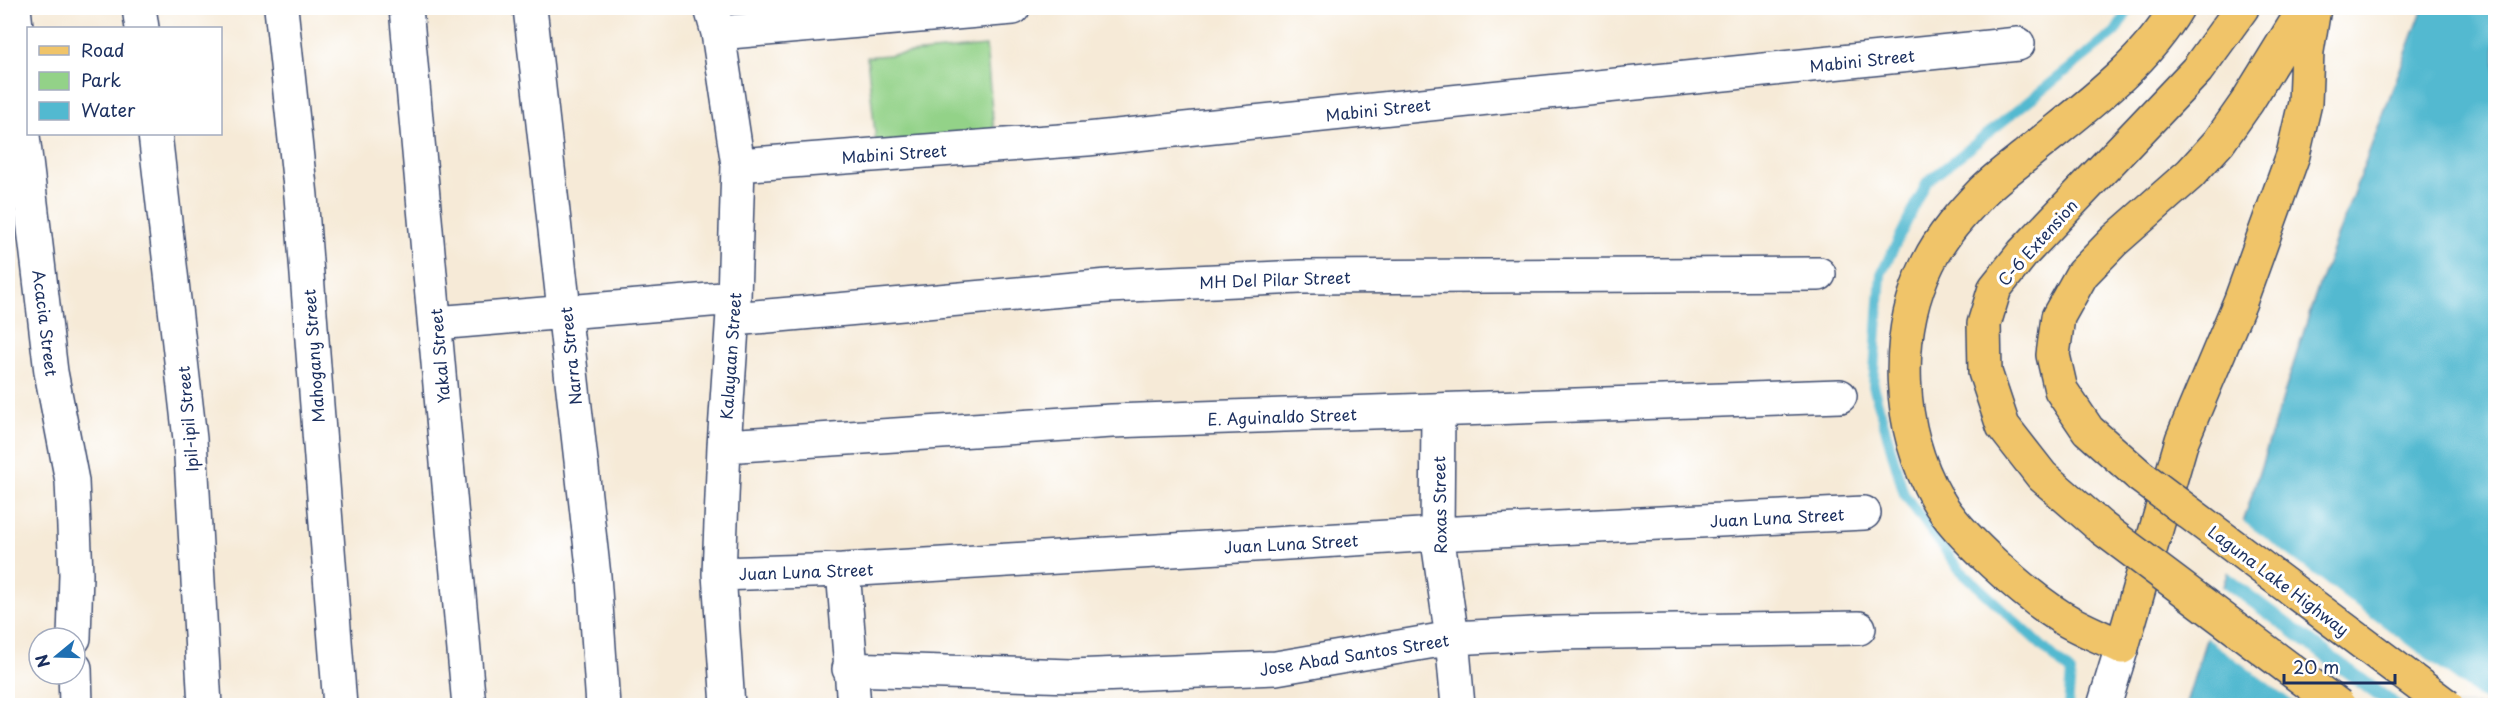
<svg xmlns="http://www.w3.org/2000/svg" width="2503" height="713" font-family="'Playpen Sans',sans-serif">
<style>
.green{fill:#93d288;stroke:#578073;stroke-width:1.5}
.water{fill:#52b9d0;stroke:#367497;stroke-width:1.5}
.pier{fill:#f6ead7}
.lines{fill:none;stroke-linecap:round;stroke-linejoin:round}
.stream{stroke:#52b9d0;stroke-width:10}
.minor-casing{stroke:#3c4b70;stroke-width:36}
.major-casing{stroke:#3c4b70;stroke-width:36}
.minor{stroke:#fff;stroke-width:33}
.major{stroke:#f0c469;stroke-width:33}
.major-bridge-casing{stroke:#3c4b70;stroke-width:36;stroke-linecap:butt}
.major-bridge{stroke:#f0c469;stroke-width:33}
.labels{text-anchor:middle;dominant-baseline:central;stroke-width:6;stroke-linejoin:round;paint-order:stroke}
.street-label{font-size:16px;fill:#1b2f5e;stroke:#fff}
</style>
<rect width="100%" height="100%" fill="#fff"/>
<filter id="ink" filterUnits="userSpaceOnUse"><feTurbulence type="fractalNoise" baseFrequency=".0167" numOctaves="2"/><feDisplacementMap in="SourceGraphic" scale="12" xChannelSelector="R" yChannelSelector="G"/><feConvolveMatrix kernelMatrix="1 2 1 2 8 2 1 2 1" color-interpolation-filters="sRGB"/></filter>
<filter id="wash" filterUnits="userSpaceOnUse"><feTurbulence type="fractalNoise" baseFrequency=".008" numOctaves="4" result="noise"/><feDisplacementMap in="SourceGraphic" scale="24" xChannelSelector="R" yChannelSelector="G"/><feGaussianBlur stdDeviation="1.35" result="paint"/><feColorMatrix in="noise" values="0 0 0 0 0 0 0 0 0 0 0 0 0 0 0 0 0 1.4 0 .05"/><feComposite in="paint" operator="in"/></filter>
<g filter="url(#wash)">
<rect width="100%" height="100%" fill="#f6ead7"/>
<path class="green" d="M986,46L994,131L876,143L867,57Z"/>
<path class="water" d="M2423,8H2495V705L2185,706L2316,293Z"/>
<path class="pier" d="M2241,520L2489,705H2406L2225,570Z
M2220,585L2381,705H2298L2204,636Z"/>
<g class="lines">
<path class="stream" d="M2068,706L2071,673L1958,568L1904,494L1873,386L1881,274L1927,182L2115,32L2130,8"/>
</g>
</g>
<g filter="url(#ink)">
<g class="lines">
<g class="minor-casing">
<path id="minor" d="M14,8L16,27L12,43L51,372L72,481L76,574L74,638
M139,8L142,28
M281,8L301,196L340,706
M406,8L469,706
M530,8L594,576L603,706
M711,8L718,33L738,165L734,298L724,446L719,574L728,706
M718,33L1013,8
M155,134L190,439L205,706
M738,165L1087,139L2018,44
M733,319L1108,286L1300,277L1819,274
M436,323L734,298
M1438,411L1437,534L1452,638L1458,706
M724,446L1112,421L1840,396
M843,570L854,706
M719,574L843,570L1437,534L1864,513
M75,668L76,706
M849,669L1072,676L1276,668L1452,638L1554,633L1859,628
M2104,706L2122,647"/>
</g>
<g class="major-casing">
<path id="major" d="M2177,8C2142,68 2078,112 2025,156C2011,167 1996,178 1983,191C1963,212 1941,236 1928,263C1893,334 1897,429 1937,499C1957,535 2026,595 2061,617C2080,629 2102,637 2122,647L2182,440L2240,302L2293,155L2305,103L2307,51L2314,8
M2140,476L2088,430L2061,390L2053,355L2058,317L2082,274L2114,241L2190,174L2219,142L2247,102L2305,8
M2102,528L2042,476L2003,426L1985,372L1984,324L1995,288L2023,253L2197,70L2242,8"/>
</g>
<use href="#minor" class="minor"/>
<use href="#major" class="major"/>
<g class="major-bridge-casing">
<path id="major-bridge" d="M2140,476L2447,706
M2102,528L2339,706"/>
</g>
<use href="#major-bridge" class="major-bridge"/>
</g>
</g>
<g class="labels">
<g class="street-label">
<text transform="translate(1862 60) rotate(-6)">Mabini Street</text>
<text transform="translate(1378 109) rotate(-6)">Mabini Street</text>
<text transform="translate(894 153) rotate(-4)">Mabini Street</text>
<text transform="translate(2037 242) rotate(-48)">C-6 Extension</text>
<text transform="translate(1275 279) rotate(-2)">MH Del Pilar Street</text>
<text transform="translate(46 323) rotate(83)">Acacia Street</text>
<text transform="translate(313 356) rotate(-94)">Mahogany Street</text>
<text transform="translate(439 356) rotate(-95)">Yakal Street</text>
<text transform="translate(570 356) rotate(-96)">Narra Street</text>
<text transform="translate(730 356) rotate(-86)">Kalayaan Street</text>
<text transform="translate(1282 416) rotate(-2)">E. Aguinaldo Street</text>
<text transform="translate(187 419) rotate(-95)">Ipil-ipil Street</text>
<text transform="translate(1439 505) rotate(-91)">Roxas Street</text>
<text transform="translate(1777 517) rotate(-3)">Juan Luna Street</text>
<text transform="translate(1291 543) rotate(-3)">Juan Luna Street</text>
<text transform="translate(806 571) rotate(-2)">Juan Luna Street</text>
<text transform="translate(2279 580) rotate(37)">Laguna Lake Highway</text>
<text transform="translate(1354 654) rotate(-9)">Jose Abad Santos Street</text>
</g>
</g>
<rect width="2503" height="713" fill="none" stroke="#fff" stroke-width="30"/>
<rect x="27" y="27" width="195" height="108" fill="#ffffff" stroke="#a4acbf" stroke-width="1.5"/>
<rect x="39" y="46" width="30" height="9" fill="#f0c469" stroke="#a4acbf" stroke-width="1.5"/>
<text x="81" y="57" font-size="18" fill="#1b2f5e">Road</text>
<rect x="39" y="72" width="30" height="18" fill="#93d288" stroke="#a4acbf" stroke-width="1.5"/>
<text x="81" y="87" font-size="18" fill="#1b2f5e">Park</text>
<rect x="39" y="102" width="30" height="18" fill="#52b9d0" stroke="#a4acbf" stroke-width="1.5"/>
<text x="81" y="117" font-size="18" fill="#1b2f5e">Water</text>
<g transform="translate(57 656) rotate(251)"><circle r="28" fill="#ffffff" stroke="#a4acbf" stroke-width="1.5"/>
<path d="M0-4.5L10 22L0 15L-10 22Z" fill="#1f6fb2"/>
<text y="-9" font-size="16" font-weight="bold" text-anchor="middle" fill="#1b2f5e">N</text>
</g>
<path d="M2284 674v9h111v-9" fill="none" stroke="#1b2f5e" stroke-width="3"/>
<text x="2293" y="674" font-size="18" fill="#1b2f5e" stroke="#ffffff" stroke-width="4.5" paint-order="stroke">20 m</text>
</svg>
